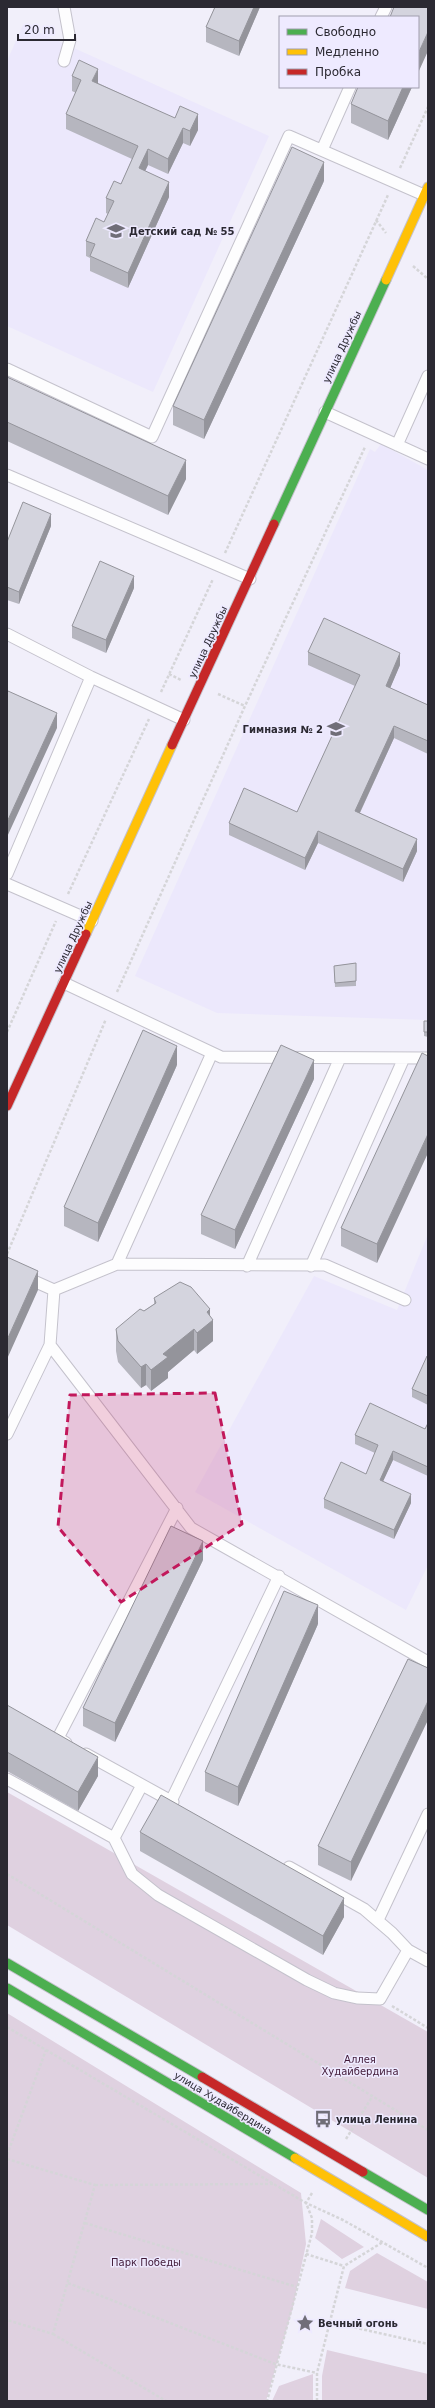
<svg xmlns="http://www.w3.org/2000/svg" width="435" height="2408" font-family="'DejaVu Sans',sans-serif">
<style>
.built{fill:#ece8fc}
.green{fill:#dfd1e0}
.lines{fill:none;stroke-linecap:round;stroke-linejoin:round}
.lane-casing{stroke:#c4c2cc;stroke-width:13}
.fast-casing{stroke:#c4c2cc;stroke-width:11}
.slow-casing{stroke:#c4c2cc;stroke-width:11}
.jam-casing{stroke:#c4c2cc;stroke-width:11}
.path{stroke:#d5d5d8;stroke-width:2.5;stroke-dasharray:3 2;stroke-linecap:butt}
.lane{stroke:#fdfdfe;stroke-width:11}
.fast{stroke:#4caf50;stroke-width:9}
.slow{stroke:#ffc107;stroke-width:9}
.jam{stroke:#c62828;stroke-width:9}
.wall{fill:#b6b6bf}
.shaded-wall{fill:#94949b}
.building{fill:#d4d4de;stroke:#94949b}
.marked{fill:#c2185b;fill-opacity:0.2;stroke:#c2185b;stroke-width:3;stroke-dasharray:8 5;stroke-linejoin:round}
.labels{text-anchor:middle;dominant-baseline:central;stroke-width:3;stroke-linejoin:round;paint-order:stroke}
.poi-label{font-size:10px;font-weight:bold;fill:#2b2932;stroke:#eeeaff;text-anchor:start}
.street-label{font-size:10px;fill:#2b2932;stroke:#eeeaff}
.park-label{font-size:10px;fill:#401937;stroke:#eeeaff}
</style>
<rect width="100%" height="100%" fill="#f1effa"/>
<path class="built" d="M23,25L269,136L153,392L7,326V61Z
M381,444L428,470V1020L217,1013L135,976L370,449L375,452Z
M428,1234V1565L406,1610L195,1492L314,1276L397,1310Z"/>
<path class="green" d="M7,1792L428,2032V2178L7,1925Z
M7,2013L301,2193L306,2244L293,2307L266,2401H7Z
M321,2219L364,2247L342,2259L315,2238Z
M377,2253L428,2282V2309L345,2288L350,2271Z
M327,2350L428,2374V2401H322V2376Z
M313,2374V2401H272L279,2386Z"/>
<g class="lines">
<g class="lane-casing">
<path id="lane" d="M64,7L70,40L64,61
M381,17L386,7
M322,150L350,87
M7,369L152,437L289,136L424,195
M325,412L428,459
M397,445L428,376
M7,475L250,579
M7,634L91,677L184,720
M7,874L91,677
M7,884L92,921
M64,983L221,1057L428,1058
M117,1264L212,1053
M247,1266L340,1058
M311,1266L404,1058
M7,1269L54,1290L50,1345L191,1528L428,1662
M54,1290L117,1264L325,1265L405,1300
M7,1434L50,1345
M66,1743L58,1738L177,1508
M86,1754L173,1802
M7,1779L114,1838L132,1874L158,1895L307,1980L334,1993L357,1998L380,1999L408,1950
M171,1801L279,1576
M114,1838L142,1785
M289,1867L364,1909L392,1933L408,1950L428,1961
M378,1920L428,1814"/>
</g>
<g class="fast-casing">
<path id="fast" d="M274,524L386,280
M7,1963L202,2077
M7,1988L295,2158
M363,2172L428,2210"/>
</g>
<g class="slow-casing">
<path id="slow" d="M386,280L428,187
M86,934L172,745
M295,2158L428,2237"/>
</g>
<g class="jam-casing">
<path id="jam" d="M172,745L274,524
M7,1106L86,934
M202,2077L363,2172"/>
</g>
<path class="path" d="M400,168L428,107
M376,220L386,233
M413,266L428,279
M225,553L388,195
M169,674L181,680
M161,692L213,579
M218,694L245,706
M68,894L149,719
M117,992L245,706L365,447
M7,1032L56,921
M7,1254L106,1019
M7,1874L428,2130
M392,2006L428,2028
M7,2027L306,2203L312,2218V2233L267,2401
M346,2139L372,2097
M7,2155L46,2050
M7,2159L95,2185L53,2334L7,2320
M95,2185L274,2184
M312,2193L306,2203L343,2220L428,2268
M85,2223L297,2287
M306,2254L344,2266
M68,2283L275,2364L317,2373
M330,2322L428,2344
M53,2334L166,2401
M317,2401V2373L344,2266L383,2242"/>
<use href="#lane" class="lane"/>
<use href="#fast" class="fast"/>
<use href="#slow" class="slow"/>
<use href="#jam" class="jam"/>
</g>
<path class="wall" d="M215,7H260L239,56L206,42V27Z
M72,76L98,83L198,130L190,146L183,143L168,174L148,165L145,171L169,197L128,288L90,271V258L86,256V241L104,222L108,214L106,213V198L121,184L132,159L66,129V114L76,93L72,91Z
M358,87H412L388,140L351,123V104Z
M324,181L204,439L173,425V406Z
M7,377L186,479L168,515L7,441Z
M428,414V432L427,431V416Z
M51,526L19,604L7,600V542Z
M134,588L106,653L72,638V626Z
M308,652L400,665L390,688L428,705V754L394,738L360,813L417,851L403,882L318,843L305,870L229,835V823L297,812L355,686L308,665Z
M356,963V986L335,987L334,966Z
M424,1021H428V1037L424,1036Z
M428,1056L377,1263L341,1246V1228Z
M177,1065L98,1242L64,1226V1207Z
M314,1079L235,1249L201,1234V1215Z
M154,1298L210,1316L213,1341L197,1354L194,1350L168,1372V1378L151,1391L146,1385L141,1388L118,1362L116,1351V1329L154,1304Z
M428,1357V1405L412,1397V1389Z
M428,1423V1476L393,1460L383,1481L411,1503L394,1539L324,1508V1499L366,1474L375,1453L355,1444V1435L425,1429Z
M203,1560L115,1742L83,1726V1708Z
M318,1624L238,1806L205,1791V1772Z
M408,1659L351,1881L318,1865V1846Z
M7,1705L98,1776L78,1811L7,1771Z
M140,1832L344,1917L323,1955L140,1851Z"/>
<path class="shaded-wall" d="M254,7H260L239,56V41Z
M428,32V51L418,73V54Z
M98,69V84L92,81Z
M403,87H412L388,140V121Z
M198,114V130L190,146V131Z
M183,128V143L168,174V159Z
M148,149V165L139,184V168Z
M324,162V181L204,439V420Z
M169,182V197L128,288V273Z
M186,460V479L168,515V496Z
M51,514V526L19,604V592Z
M134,576V588L106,653V640Z
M400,653V665L386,698V686Z
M57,713V728L7,837V822Z
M394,726V738L355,823V811Z
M318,831V843L305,870V858Z
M417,839V851L403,882V869Z
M177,1046V1065L98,1242V1223Z
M314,1060V1079L235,1249V1230Z
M428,1134V1153L377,1263V1244Z
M38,1271V1290L7,1359V1340Z
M210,1309V1322L213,1320V1341L197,1354V1333L207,1312Z
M194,1329V1350L168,1372V1378L151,1391V1370L163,1354Z
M146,1364V1385L141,1388V1367Z
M393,1451V1460L380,1488V1480Z
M411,1494V1503L394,1539V1530Z
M203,1541V1560L115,1742V1723Z
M318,1605V1624L238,1806V1787Z
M428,1701V1720L351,1881V1862Z
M98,1757V1776L78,1811V1792Z
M344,1898V1917L323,1955V1936Z"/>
<path class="building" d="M215,7H254L239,41L206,27Z
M394,7H428V32L418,54V17H390Z
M79,60L98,69L92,81L175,118L180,106L198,114L190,131L183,128L168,159L148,149L139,168L169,182L128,273L90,256L95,244L86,241L96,218L104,222L114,201L106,198L114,181L121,184L138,146L66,114L81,80L72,76Z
M358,87H403L388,121L351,104Z
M292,147L324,162L204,420L173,406Z
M7,377L186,460L168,496L7,422Z
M23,502L51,514L19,592L7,587V542Z
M100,561L134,576L106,640L72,626Z
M324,618L400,653L386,686L428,705V741L394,726L355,811L417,839L403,869L318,831L305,858L229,823L244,788L297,812L360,675L308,652Z
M8,691L57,713L7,822V694Z
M356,963V981L335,983L334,966Z
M424,1021H428V1032H424Z
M143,1030L177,1046L98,1223L64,1207Z
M281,1045L314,1060L235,1230L201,1215Z
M422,1053L428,1056V1134L377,1244L341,1228Z
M7,1257L38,1271L7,1340Z
M180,1282L191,1287L210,1309L207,1312L213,1320L197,1333L194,1329L163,1354L168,1357L151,1370L146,1364L141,1367L118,1341L116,1329L140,1309L144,1311L156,1303L154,1298Z
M427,1356L428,1357V1396L412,1389Z
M370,1403L425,1429L428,1423V1467L393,1451L380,1480L411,1494L394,1530L324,1499L341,1462L366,1474L378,1445L355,1435Z
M171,1526L203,1541L115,1723L83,1708Z
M284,1591L318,1605L238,1787L205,1772Z
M408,1659L428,1668V1701L351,1862L318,1846Z
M7,1705L98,1757L78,1792L7,1752Z
M161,1795L344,1898L323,1936L140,1832Z"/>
<path class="marked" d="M215,1393L242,1524L121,1602L58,1527L70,1395Z"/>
<defs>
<g id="school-bare" transform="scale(1.38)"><path d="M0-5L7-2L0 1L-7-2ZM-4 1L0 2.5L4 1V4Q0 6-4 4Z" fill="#706e78" stroke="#eeeaff" stroke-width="2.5" paint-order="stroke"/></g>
<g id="bus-bare" transform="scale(1.38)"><path d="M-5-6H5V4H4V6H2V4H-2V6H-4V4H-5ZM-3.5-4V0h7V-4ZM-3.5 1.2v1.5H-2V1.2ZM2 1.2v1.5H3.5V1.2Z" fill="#706e78" stroke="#eeeaff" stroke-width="2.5" paint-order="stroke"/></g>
<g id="sight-bare" transform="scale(1.38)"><path d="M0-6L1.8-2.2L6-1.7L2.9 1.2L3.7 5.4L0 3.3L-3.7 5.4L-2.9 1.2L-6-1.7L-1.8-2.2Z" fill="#706e78" stroke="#eeeaff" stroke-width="2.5" paint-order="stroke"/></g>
</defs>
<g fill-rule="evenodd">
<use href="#school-bare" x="116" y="231"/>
<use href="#school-bare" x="336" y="729"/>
<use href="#bus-bare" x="323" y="2119"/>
<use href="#sight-bare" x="305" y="2323"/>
</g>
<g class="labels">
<g class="poi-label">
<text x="129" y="231">Детский сад № 55</text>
<text x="323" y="729" text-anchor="end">Гимназия № 2</text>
<text x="336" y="2119">улица Ленина</text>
<text x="318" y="2323">Вечный огонь</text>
</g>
<g class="street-label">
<text transform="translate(342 347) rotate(-65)">улица Дружбы</text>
<text transform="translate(208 642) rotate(-65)">улица Дружбы</text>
<text transform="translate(73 937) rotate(-65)">улица Дружбы</text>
<text transform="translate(223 2103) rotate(31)">улица Худайбердина</text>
</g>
<g class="park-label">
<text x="360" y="2059">Аллея<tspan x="360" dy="12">Худайбердина</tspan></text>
<text x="146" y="2262">Парк Победы</text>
</g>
</g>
<rect width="435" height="2408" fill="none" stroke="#2b2932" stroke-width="16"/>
<rect x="279" y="16" width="140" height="72" fill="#eeeaff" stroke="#a09dad"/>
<rect x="287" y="29" width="20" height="6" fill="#4caf50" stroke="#a09dad"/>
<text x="315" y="36" font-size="12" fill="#2b2932">Свободно</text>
<rect x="287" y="49" width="20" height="6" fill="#ffc107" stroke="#a09dad"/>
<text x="315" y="56" font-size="12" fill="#2b2932">Медленно</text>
<rect x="287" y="69" width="20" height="6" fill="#c62828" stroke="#a09dad"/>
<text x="315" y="76" font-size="12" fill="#2b2932">Пробка</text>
<path d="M18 34v6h57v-6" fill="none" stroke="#2b2932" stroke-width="2"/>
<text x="24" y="34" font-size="12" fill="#2b2932" stroke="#eeeaff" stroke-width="3" paint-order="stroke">20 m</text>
</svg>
